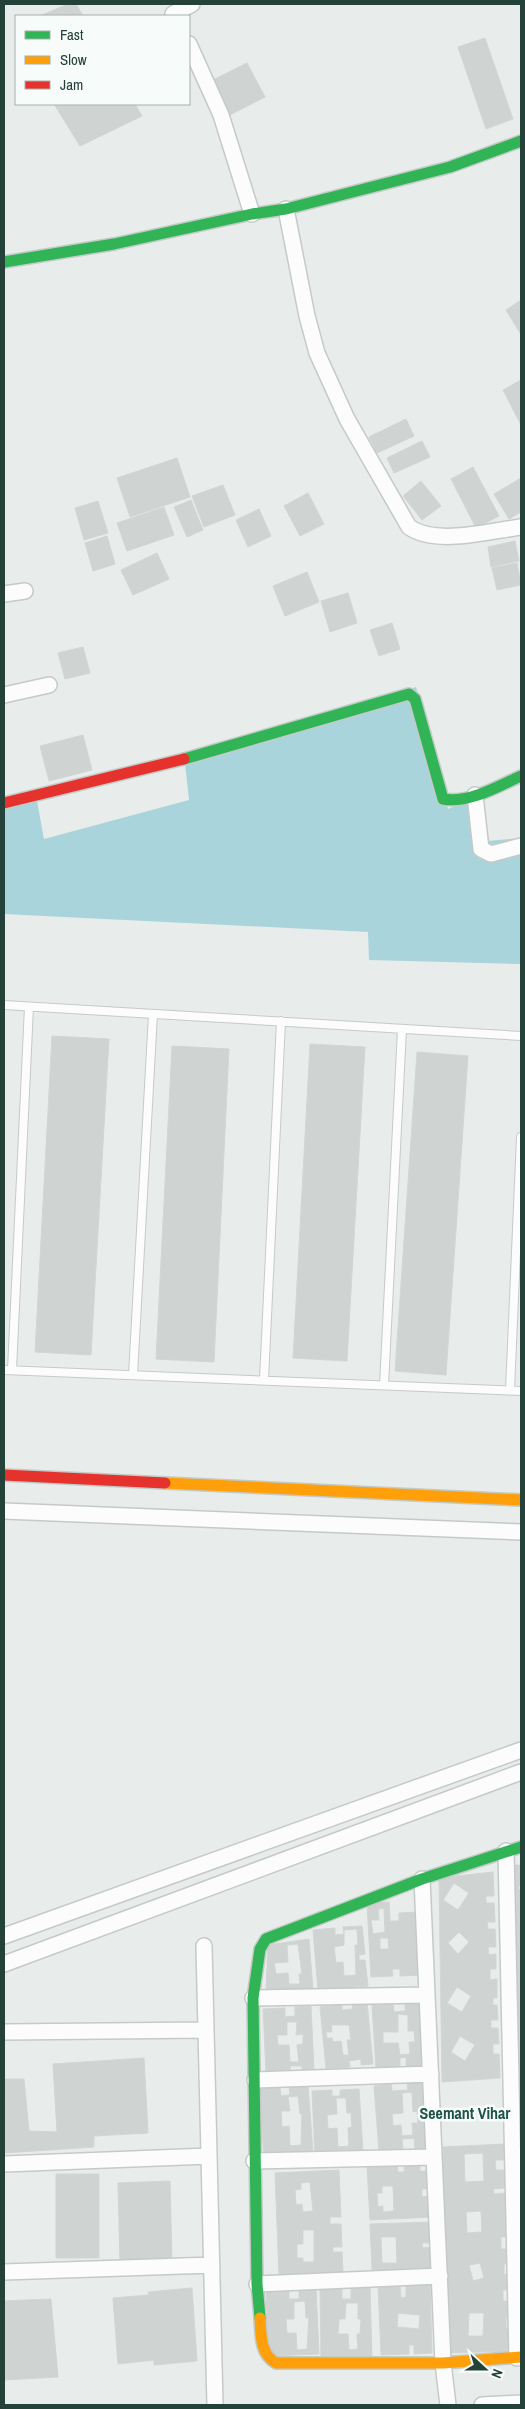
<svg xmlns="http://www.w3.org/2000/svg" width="525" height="2409" font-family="'Archivo Narrow',sans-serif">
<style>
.water{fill:#a9d4db}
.building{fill:#cfd4d2;stroke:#d1d6d4;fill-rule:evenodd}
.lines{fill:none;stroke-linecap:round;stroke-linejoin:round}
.lane-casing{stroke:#c5cac8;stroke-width:10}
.street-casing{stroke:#c5cac8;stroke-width:18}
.fast-casing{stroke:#c3cbc8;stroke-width:14}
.slow-casing{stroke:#c3cbc8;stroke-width:14}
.jam-casing{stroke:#c3cbc8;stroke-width:14}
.lane{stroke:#fcfcfc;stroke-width:8}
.street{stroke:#fcfcfc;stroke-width:15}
.fast{stroke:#30b455;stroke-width:11}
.slow{stroke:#ff9f0a;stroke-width:11}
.jam{stroke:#e5322d;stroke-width:11}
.labels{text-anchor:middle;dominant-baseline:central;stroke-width:5;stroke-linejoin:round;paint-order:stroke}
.neighbourhood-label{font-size:16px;font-weight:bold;fill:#1f5548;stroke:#f7fbf9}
</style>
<rect width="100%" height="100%" fill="#e8edeb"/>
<path class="water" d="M416,687L448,809L480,795L487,841L521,838V964L369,960L368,932L4,914V807L37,801L44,839L189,800L185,763Z"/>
<path class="building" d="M68,4H76L83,16H40Z
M485,38L513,119L486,129L458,47Z
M247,63L265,97L228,116L211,81Z
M54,104H135L142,116L80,146Z
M521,300V332L520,333L506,310Z
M521,380V425L503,390Z
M406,419L414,436L377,453L369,437Z
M422,441L430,457L394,473L387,458Z
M177,458L190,497L130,517L117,478Z
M473,467L499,516L476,528L451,479Z
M521,478V512L509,519L494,494Z
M421,481L441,506L422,520L403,496Z
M223,485L235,515L204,527L192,496Z
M308,493L324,524L300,536L284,506Z
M191,500L203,530L187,537L174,507Z
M98,501L108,533L84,540L75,508Z
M164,507L174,535L127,551L117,523Z
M259,509L271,536L248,547L236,520Z
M107,536L115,564L93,571L85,543Z
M515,541L519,561L491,567L488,547Z
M157,553L169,579L133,595L121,570Z
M517,563L521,585L497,590L492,568Z
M307,572L319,602L285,616L273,586Z
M348,593L357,623L330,632L321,601Z
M392,623L400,649L379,656L370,630Z
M83,647L90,673L65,679L58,653Z
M83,735L92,770L49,781L40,746Z
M52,1036L109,1039L91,1355L35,1352Z
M310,1044L365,1047L347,1361L293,1358Z
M172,1046L229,1049L214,1362L156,1359Z
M417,1052L468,1056L446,1375L395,1371Z
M511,1865H521V1884L518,1888L521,1891V2121H519Z
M493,1872L494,1896H486V1903H494L495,1922H487L488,1929H495L496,1947H488L489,1955L496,1954V1969H490V1980L497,1979V1998H493V2005H497L498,2020H491V2028H498L499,2044H493V2054H499L500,2078L442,2082L439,1878ZM454,1883L469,1893L458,1910L443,1900ZM459,1932L469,1942L458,1954L448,1943ZM457,1987L471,1996L462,2012L447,2003ZM460,2036L475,2045L465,2061L451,2052Z
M389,1902L390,1921H399V1913L419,1912L421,1975L400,1976V1969H392L393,1976L371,1977L367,1903ZM384,1908L385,1932L373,1934L371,1920H379L378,1909ZM380,1938H388L389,1949H380Z
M362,1926L365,1954L359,1955V1960H365L368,1986L318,1990L313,1930L335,1928V1935L344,1934L343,1927ZM357,1929L358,1945H355L356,1975L344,1976L343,1962L336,1963L334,1947L344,1945V1930Z
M309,1939L313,1990L266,1989L268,1945ZM298,1944L302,1974H299L300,1984H289L288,1973L276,1974L274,1963L288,1962L287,1945Z
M367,2002L373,2064L361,2065V2059L349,2061L350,2067L326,2069L320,2007L342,2004V2010L353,2009L352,2003ZM331,2025H349L351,2040H347L349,2055H343L341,2041L333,2042L332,2038H327L326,2032H332Z
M420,2002L423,2066L406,2067V2057L400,2058V2067L376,2069L372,2005L393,2004L394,2012L405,2011V2003ZM398,2014L408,2015V2031H414L415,2042H409L410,2054L400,2055L398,2043H383V2032H398Z
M311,2006L314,2070L302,2071V2066H290L291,2071L266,2073L263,2009L285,2008V2017L295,2016V2007ZM287,2022H297L296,2035L303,2034V2044L297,2045L299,2062H290L289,2045H278L277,2035H287Z
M144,2058L148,2133L94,2136V2147L4,2153V2079H24L29,2131L57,2132L53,2064Z
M424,2082L429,2148L415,2149L414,2138L402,2139L403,2150L379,2151L374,2086L391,2084L392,2091L408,2090L407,2083ZM412,2092L413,2112L417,2111L418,2123H412L413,2135L402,2136L401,2125L393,2126L392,2114L403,2113L402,2093Z
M308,2085L313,2153L264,2157L259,2088L280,2087L281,2096L290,2095L289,2086ZM298,2096L300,2114H302L301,2145L290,2146L289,2126L282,2127L281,2111H290L288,2097Z
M359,2089L363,2152L315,2155L312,2091L332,2090V2096H340V2090ZM336,2098H346L347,2113H351L352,2127L348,2128L349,2146L338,2147L337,2128L328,2129L327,2115L337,2114Z
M505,2144V2160H495L496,2170H505L506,2188L493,2189L494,2194L506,2193L507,2237H501V2249H508V2264H504V2274H509V2290H503V2301H509L510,2317H506V2328H510L511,2351L449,2353L443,2147ZM483,2153L484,2181L465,2182L464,2154ZM481,2211L482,2232L467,2233L466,2212ZM480,2263L484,2278L473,2281L469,2265ZM469,2313H484L483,2336H468Z
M420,2163V2171H430L431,2189H422V2197L431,2196L432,2217L370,2220L367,2166L397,2164L398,2172H404V2164ZM382,2186H393L394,2211L383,2212V2206L378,2207L377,2193H382Z
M339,2170L341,2217H330V2224H341L342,2247H333V2252H342L343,2272L279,2275L275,2173ZM310,2182L313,2211L303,2212L302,2204L296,2205L295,2190L301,2189V2183ZM303,2230H314V2262H303V2258H297V2244H303Z
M56,2174H99V2258H56Z
M170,2181L172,2262L120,2264L118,2183Z
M433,2222V2243H422L423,2248L434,2247V2268L372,2270L370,2224ZM381,2237H396L397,2263H382Z
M430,2283L432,2353L414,2354V2345H409V2354L381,2355L378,2285L400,2284L401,2298L406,2297V2284ZM398,2313L420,2315L419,2329L397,2327Z
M370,2285L372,2357L321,2359L320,2287L342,2286V2299H351V2286ZM346,2303H358V2319H361L360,2334H357L358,2349L349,2350L348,2334H338L339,2319H345Z
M192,2288L197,2361L154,2365V2360L118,2364L113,2298L149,2295L148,2292Z
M316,2289L319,2354L269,2356L266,2291L289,2290V2299H299V2290ZM305,2301L306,2318H309L307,2349L297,2350L296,2333H287L286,2319H294V2302Z
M51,2299L58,2377L4,2380V2301Z"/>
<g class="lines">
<g class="lane-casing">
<path id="lane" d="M4,1005L521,1036
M4,1370L521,1391
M12,1370L29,1007
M133,1375L153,1014
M264,1380L281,1021
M384,1385L402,1029
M510,1390L521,1137"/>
</g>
<g class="street-casing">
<path id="street" d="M173,14L192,4
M189,44L221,115L252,214
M286,209L307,316L317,353L347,419L409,527C436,546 490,531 521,527
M4,594L25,591
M4,695L49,685
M475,795L481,849L491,854L521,846
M4,1511L521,1532
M506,1851L517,2358
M422,1879L443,2363L448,2405
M4,1936L521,1750
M204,1946L215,2405
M4,1964L521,1772
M253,1998L427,1995
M4,2032L206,2030
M255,2080L431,2074
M254,2161L434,2157
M4,2164L209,2156
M4,2272L212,2265
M257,2284L440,2276
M482,2405L521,2403"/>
</g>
<g class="fast-casing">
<path id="fast" d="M4,262L114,244L252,214L286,209L450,167L521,141
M184,759L409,694L415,699L443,799C469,804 498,786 521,776
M260,2318L257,2284L253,1998L260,1949L266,1939L422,1879L521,1847"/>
</g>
<g class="slow-casing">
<path id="slow" d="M165,1483L521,1500
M260,2318C261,2335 260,2354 276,2363H443L521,2357"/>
</g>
<g class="jam-casing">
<path id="jam" d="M4,803L184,759
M4,1475L165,1483"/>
</g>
<use href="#lane" class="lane"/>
<use href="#street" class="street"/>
<use href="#fast" class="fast"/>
<use href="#slow" class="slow"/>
<use href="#jam" class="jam"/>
</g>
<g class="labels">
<g class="neighbourhood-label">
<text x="465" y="2113">Seemant Vihar</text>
</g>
</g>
<rect width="525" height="2409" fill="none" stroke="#24423a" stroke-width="10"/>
<rect x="15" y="15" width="175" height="90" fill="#f7fbf9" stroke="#a3b1ad"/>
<rect x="25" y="31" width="25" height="8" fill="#30b455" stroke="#a3b1ad"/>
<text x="60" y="40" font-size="15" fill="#24423a">Fast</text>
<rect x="25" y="56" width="25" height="8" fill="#ff9f0a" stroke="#a3b1ad"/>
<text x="60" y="65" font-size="15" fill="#24423a">Slow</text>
<rect x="25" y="81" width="25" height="8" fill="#e5322d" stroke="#a3b1ad"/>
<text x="60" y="90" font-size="15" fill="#24423a">Jam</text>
<g transform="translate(485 2369) rotate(111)" stroke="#f7fbf9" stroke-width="4" paint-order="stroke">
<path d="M0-4L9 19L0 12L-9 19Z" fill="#24423a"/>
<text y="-8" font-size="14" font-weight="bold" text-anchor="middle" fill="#24423a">N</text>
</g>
</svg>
